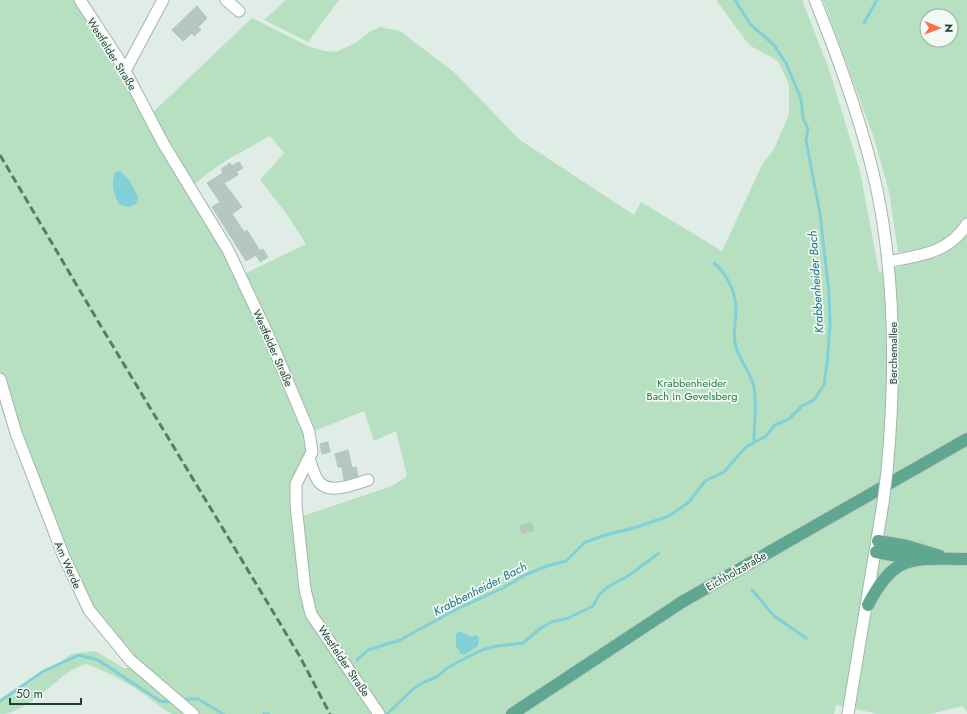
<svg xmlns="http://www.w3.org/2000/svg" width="967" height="714" font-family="Jost,sans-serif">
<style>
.green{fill:#b6e0bf;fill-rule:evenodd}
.water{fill:#81d0d8}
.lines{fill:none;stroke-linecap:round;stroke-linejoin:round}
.stream{stroke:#81d0d8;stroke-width:3}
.building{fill:#b5c8bf;stroke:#b1c7bd}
.minor-casing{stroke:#a2b5ad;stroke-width:13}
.major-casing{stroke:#c0c9c6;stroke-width:14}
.minor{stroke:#fff;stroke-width:11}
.major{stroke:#5fa790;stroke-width:12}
.rail{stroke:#597b6f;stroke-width:3;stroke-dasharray:8 4;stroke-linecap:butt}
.minor-bridge-casing{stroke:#a2b5ad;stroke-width:13;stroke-linecap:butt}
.minor-bridge{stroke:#fff;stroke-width:11}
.labels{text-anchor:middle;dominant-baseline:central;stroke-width:3.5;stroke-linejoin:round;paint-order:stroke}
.street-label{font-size:11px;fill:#1f3f34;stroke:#f1f9f4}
.park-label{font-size:11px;fill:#247a40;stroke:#f1f9f4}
.water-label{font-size:12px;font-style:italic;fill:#127581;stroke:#f1f9f4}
</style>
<rect width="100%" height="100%" fill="#e0ede6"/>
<path class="green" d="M0,0H77L119,63L243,287L307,438L306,454L295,481L313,612L300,517L392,486L407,476L396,431L374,441L364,411L312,432L242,275L306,244L286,213L260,180L284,153L270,136C243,151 214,165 192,187L151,114L252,18L310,47L325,51L336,52L357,42L371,31L380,27L400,31L455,73L520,140L634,215L641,202L722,251L762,165L774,149L789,114V85L778,61L749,45L716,0H802L830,72L860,171L879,272L939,257L943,244L918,252H898L889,192L874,138L823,0H967V712L963,706L930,714H878L836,705L834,714H172C159,707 149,697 136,689C121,679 103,670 86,664C80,666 74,669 69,672C50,685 24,714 0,714V701L30,683L71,654L95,651L124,668L135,667L90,609L65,555L0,374ZM927,16H951V40H927Z
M286,0H339L308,42L264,20Z"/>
<path class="water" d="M120,171L129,180L138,197L136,204L129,207L120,205C113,193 111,185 115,172Z
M458,632H461L472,637L476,635L479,638L478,646L464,655L461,654L456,646V634Z"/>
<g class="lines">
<path class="stream" d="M864,23L877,0
M714,263C726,273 736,292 736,309C736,320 733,331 735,342C737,358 750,370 754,387C757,405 754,423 754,442
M752,590L774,616L806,638
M357,660L368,650L400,640L457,609L503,588L525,575L550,565L566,561L584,543L602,536L637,527L669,516L689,502L705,481L724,472L746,447L766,436L775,425L789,419L802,406L814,400L824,385L827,363L830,326L829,293L820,214L806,140L808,129L803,118L801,99L786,63L774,45L750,24L735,0
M185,699H198L223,714
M0,701L44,671L79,655L98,660L160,701L168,702
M264,714H269
M387,714L413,689L424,682L437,677L447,668L464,659L482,650L497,646L523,643L542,627L554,621L566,619L593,606L599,595L609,586L628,576L659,553"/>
</g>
<path class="building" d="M197,6L207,18L198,27L201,30L194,36L192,33L183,41L172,30Z
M239,162L243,168L236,172L238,175L224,183L242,207L232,214L244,232L247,230L260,251L263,249L268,257L260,262L256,255L246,261L212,207L220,202L207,183L223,173L221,169L230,163L232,166Z
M328,442L330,452L322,454L320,444Z
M348,450L352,468L356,467L358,476L344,480L342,467H338L335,454Z
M531,523L534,530L522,534L520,526Z"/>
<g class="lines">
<g class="minor-casing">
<path id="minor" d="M80,0L121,63L163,143L228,250L269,337L309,432L312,452L296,484V505L305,589L311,614L379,714
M226,0L239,11
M815,0C840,62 863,125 877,190C896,283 896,376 887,471
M125,71L163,0
M888,262C920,255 948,254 967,224
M0,379L16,433L64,557L89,610L130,660L193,714
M309,459C312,466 314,476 319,482C330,495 355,484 368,480
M848,714L883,503"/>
</g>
<g class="major-casing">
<path id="major" d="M878,541L907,546L940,556
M876,552L914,559
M868,605C895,552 914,559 967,559
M512,714L682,602L967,439"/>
</g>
<use href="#minor" class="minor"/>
<use href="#major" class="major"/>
<path class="rail" d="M0,155L99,323L299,655L330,714"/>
<g class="minor-bridge-casing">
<path id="minor-bridge" d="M883,503L887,471"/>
</g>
<use href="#minor-bridge" class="minor-bridge"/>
</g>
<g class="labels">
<g class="street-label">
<text transform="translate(112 54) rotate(58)">Westfelder Straße</text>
<text transform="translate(273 348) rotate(66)">Westfelder Straße</text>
<text transform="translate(893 353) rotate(-90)">Berchemallee</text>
<text transform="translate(68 565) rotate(66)">Am Werde</text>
<text transform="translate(736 571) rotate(-30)">Eichholzstraße</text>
<text transform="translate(344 661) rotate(56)">Westfelder Straße</text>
</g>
<g class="park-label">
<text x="692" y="383">Krabbenheider<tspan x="692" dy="13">Bach in Gevelsberg</tspan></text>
</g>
<g class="water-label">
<text transform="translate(816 282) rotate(-94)">Krabbenheider Bach</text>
<text transform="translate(480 589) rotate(-27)">Krabbenheider Bach</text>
</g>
</g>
<g transform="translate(939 28) rotate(91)"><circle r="19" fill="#f1f9f4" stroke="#9dafa7"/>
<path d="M0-3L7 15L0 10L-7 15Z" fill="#ff6d4b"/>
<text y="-6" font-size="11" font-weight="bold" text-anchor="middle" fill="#1f3f34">N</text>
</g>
<path d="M10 698v6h71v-6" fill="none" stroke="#1f3f34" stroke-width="2"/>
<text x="16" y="698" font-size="12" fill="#1f3f34" stroke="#f1f9f4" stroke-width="3" paint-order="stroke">50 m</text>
</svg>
